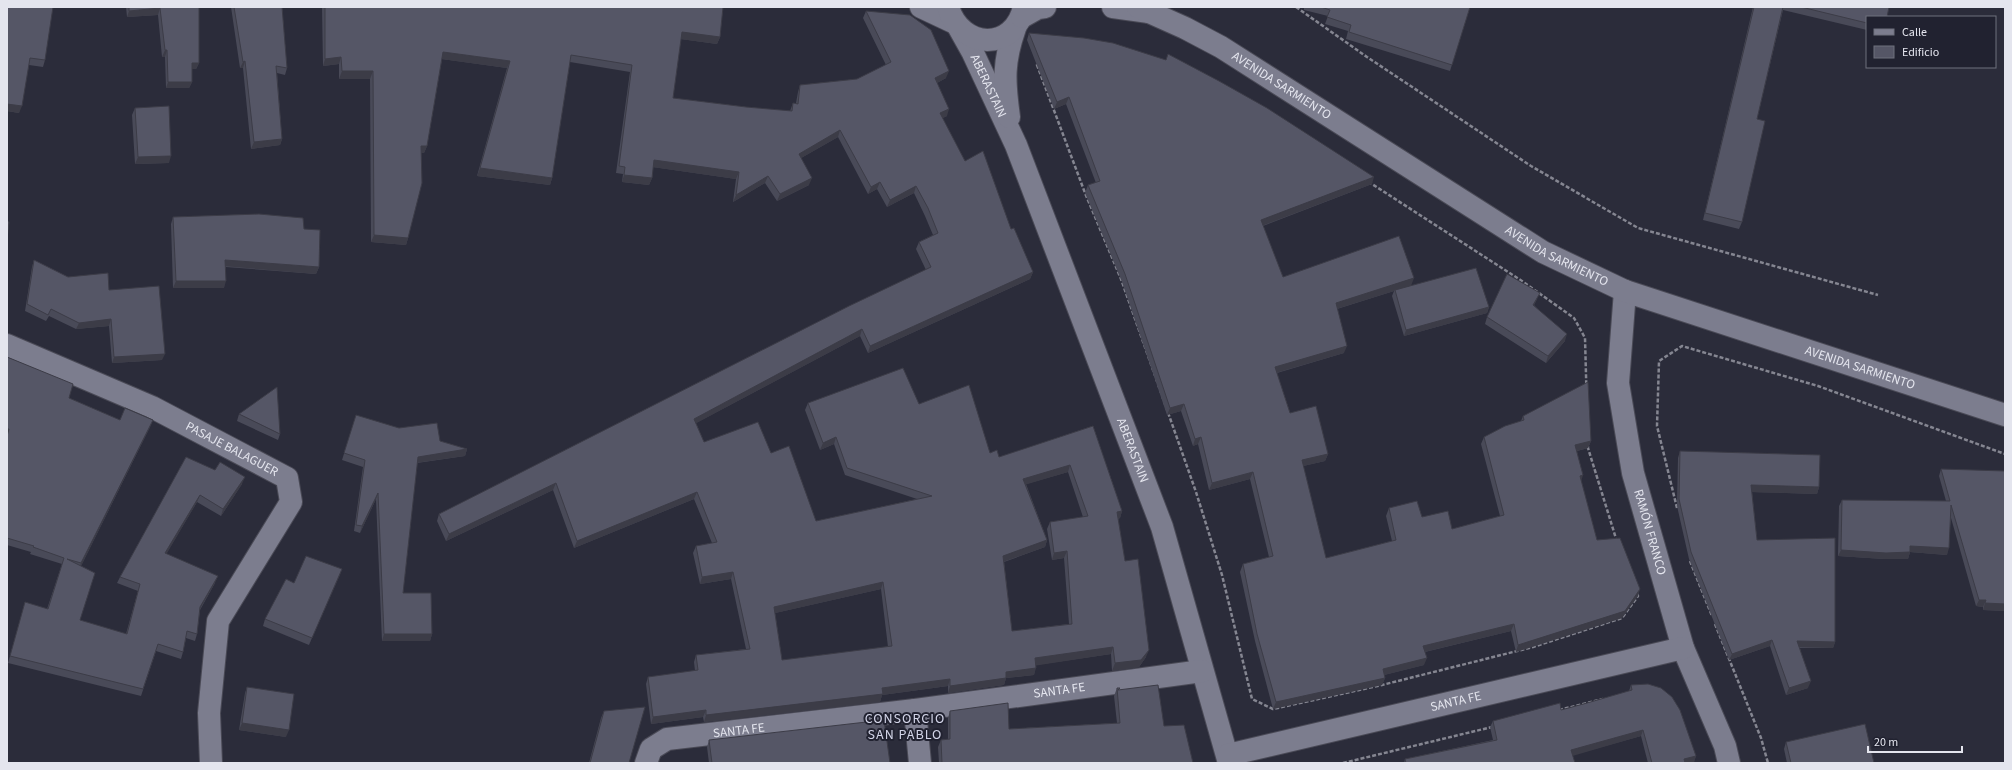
<svg xmlns="http://www.w3.org/2000/svg" width="2012" height="770" font-family="'Source Sans 3',sans-serif">
<style>
.lines{fill:none;stroke-linecap:round;stroke-linejoin:round}
.minor-casing{stroke:#4a4a56;stroke-width:24}
.tertiary-casing{stroke:#4a4a56;stroke-width:24}
.path{stroke:#858691;stroke-width:2.5;stroke-dasharray:4 2;stroke-linecap:butt}
.minor{stroke:#7c7d8e;stroke-width:22}
.tertiary{stroke:#7c7d8e;stroke-width:22}
.wall{fill:#494a58;fill-rule:evenodd}
.shaded-wall{fill:#3c3c47}
.building{fill:#555666;stroke:#3c3c47;fill-rule:evenodd}
.labels{text-anchor:middle;dominant-baseline:central;stroke-width:4;stroke-linejoin:round;paint-order:stroke}
.street-label{font-size:13px;fill:#e4e5ee;stroke:#212230}
.neighbourhood-label{font-size:14px;letter-spacing:1px;fill:#d3d5e8;stroke:#212230}
</style>
<rect width="100%" height="100%" fill="#2b2c3a"/>
<g class="lines">
<g class="minor-casing">
<g id="minor">
<path id="s1" d="M959,28L973,53L1016,145L1162,527L1229,763"/>
<path d="M1009,117C1004,81 1003,62 1015,28"/>
<path id="s2" d="M1625,291L1618,383L1633,473L1683,648L1725,746L1729,763"/>
<path id="s3" d="M7,345L152,407L287,478L291,502L218,621L209,713L211,763"/>
<path d="M915,710L920,763"/>
<path id="s4" d="M1228,755L1683,648"/>
<path id="s5" d="M646,763L651,749L667,739L915,710L1202,671"/>
</g>
</g>
<g class="tertiary-casing">
<g id="tertiary">
<path d="M921,7L955,23"/>
<path d="M948,7C961,50 1014,52 1024,7"/>
<path d="M1113,7L1149,12"/>
<path id="s6" d="M1138,7L1185,28L1221,47L1543,252L1625,291L2005,415"/>
<path d="M1022,17L1038,8L1045,7"/>
</g>
</g>
<path class="path" d="M1296,7L1367,57L1531,166L1638,228L1878,295
M1054,43L1110,51L1187,74L1220,89L1276,122L1522,281L1574,318L1585,338L1588,448L1618,545L1638,596L1622,618L1533,647L1382,685L1273,709L1252,699L1222,575L1196,492L1121,279L1085,193L1037,65Z
M1677,508L1657,426L1659,361L1682,346L1818,386L2005,454
M1690,561L1712,616
M1715,624L1761,738L1768,763
M1559,710L1603,699
M1343,763L1492,727"/>
<use href="#minor" class="minor"/>
<use href="#tertiary" class="tertiary"/>
</g>
<path class="wall" d="M7,7L45,60L43,67L29,65L19,113L7,111Z
M126,7H199V63L196,69H192V82L189,88H166L165,57H162L158,15L127,17Z
M231,7H282L287,68L285,75L277,73L282,139L280,145L251,149L243,68H240Z
M322,7H723L720,37L717,44L681,39L673,98L746,107L790,111L793,103H796L798,92L800,85L857,79L886,65L863,18L866,11L946,78L937,83L947,116L942,118L965,161L1011,229L1033,272L1030,279L868,353L860,336L696,423L704,442L771,453L816,521L917,499L845,475L834,444L820,450L805,410L808,403L919,404L990,453L999,457L1093,426L1122,511L1120,518L1118,519L1125,561L1146,657L1139,667L1112,671L1111,654L1036,665L1034,675L1006,678L1004,685L948,693V686L882,695L880,702L704,722L703,717L651,724L646,684L648,677L695,671L694,662L696,655L746,649L731,579L700,584L693,553L696,546L712,543L694,499L574,548L553,490L446,541L437,521L439,514L926,270L916,249L919,242L933,235L925,216L914,193L887,207L877,189L868,194L838,137L801,158L809,185L777,201L765,183L733,202L736,179L653,167L652,178L649,185L622,182L623,174L616,173L630,72L570,62L552,178L550,185L477,176L507,68L442,59L427,146L424,153H421L408,238L406,245L371,242L370,79H339V64L323,66ZM1068,472L1083,517L1050,522L1047,529L1052,560L1064,558L1069,624L1012,631L1004,562L1045,547L1047,540L1026,484ZM881,589L888,647L782,660L775,613Z
M1304,7H1470L1450,71L1346,39L1348,31L1325,24L1328,16L1304,10Z
M1753,7H1889L1867,17V30L1783,10L1757,119L1742,222L1739,229L1703,220Z
M1029,33L1372,184L1263,226L1283,277L1411,285L1489,307L1487,313L1404,336L1392,296L1394,291L1337,309L1344,353L1277,373L1290,413L1328,454L1325,461L1303,466L1326,558L1392,541L1386,516L1389,508L1422,517L1452,529L1500,516L1481,444L1484,437L1521,421L1523,416L1591,441L1588,448L1577,451L1581,481L1597,540L1638,596L1622,618L1516,652L1511,631L1425,652L1424,665L1384,675L1385,678L1382,685L1273,709L1255,641L1240,572L1243,564L1269,557L1250,479L1209,490L1198,444L1193,446L1181,411L1167,415L1122,282L1085,193L1088,185L1096,183L1066,104L1054,109L1027,40Z
M135,108L169,163L135,164L132,115Z
M173,217L304,229L319,267L316,274L226,267L224,288H173L171,224Z
M34,260L68,277L109,290L162,360L112,363L109,326L76,329L49,316L46,321L25,311L32,267Z
M1537,299L1534,305L1565,341L1546,363L1485,324L1487,317Z
M7,357L69,398L120,420H153L150,427L81,566L80,620L126,634L138,591L117,583L120,577L186,457L242,484L221,516L197,502L166,554L215,583L200,610L197,634L195,641L186,638L183,652L181,659L156,651L141,696L8,663L25,602L47,609L62,564L30,554L31,552L7,545Z
M239,414L280,434L278,440L237,421Z
M354,422L440,441L467,449L465,456L417,463L403,593L432,634L430,641H382L376,499L360,533L354,531L363,467L342,460Z
M1680,451L1819,487L1817,494L1752,492L1757,540L1835,642L1833,648H1800L1808,688L1786,695L1770,646L1729,660L1689,559L1677,506L1678,458Z
M1941,469L2005,611L1983,610V607L1976,606L1951,518L1947,555L1910,552L1908,559H1884L1838,556L1839,506L1842,500L1946,501L1939,476Z
M342,569L309,645L263,626L265,619L294,583Z
M1631,685L1696,756L1693,763H1648L1641,736L1573,755L1404,763L1405,759L1493,740L1490,727L1493,721L1561,710L1587,703L1629,691Z
M247,687L286,737L239,730L245,693Z
M1117,688H1120L1119,690L1164,726L1193,763H939L938,747L941,740L948,739V718L950,711L1009,729L1117,723L1114,696Z
M604,711L629,763H589L601,718Z
M709,740L890,763H709L707,747Z
M1786,742L1874,763H1787L1784,749Z"/>
<path class="shaded-wall" d="M160,8L158,15L127,17L129,11Z
M682,32L720,37L717,44L680,39Z
M165,50H167L165,57H162Z
M443,52L510,61L507,68L441,59Z
M341,57L339,64L323,66L325,59Z
M245,61L243,68H240L243,62Z
M192,63H199L196,69H189Z
M342,71H373L370,79H339Z
M949,71L946,78L933,85L935,78Z
M168,82H192L189,88H166Z
M1069,97L1066,104L1054,109L1057,102Z
M7,104L22,106L19,113L7,111Z
M949,109L947,116L938,121L940,113Z
M840,130L838,137L796,161L799,154Z
M282,139L280,145L251,149L254,142Z
M421,146H427L424,153H419Z
M171,156L169,163L135,164L138,157Z
M654,160L739,172L736,179L652,167Z
M480,168L552,178L550,185L477,176Z
M624,175L652,178L649,185L622,182Z
M768,176L765,183L733,202L736,195Z
M1374,177L1372,184L1259,227L1261,220Z
M812,178L809,185L777,201L780,194Z
M880,182L877,189L868,194L871,187Z
M916,186L914,193L887,207L890,200Z
M374,235L408,238L406,245L371,242Z
M225,260L319,267L316,274L223,266Z
M1033,272L1030,279L868,353L870,346Z
M1414,278L1411,286L1395,290L1394,291L1333,310L1336,303Z
M176,281H226L224,288H173Z
M1540,293L1531,311L1533,305Z
M1489,307L1487,313L1404,336L1406,330Z
M111,319L109,326L76,329L79,323Z
M862,329L860,336L691,426L694,419Z
M1567,334L1565,341L1546,363L1548,356Z
M1347,346L1344,353L1272,374L1275,367Z
M165,354L162,360L112,363L114,357Z
M1184,404L1181,411L1167,415L1170,408Z
M153,420L150,427L79,570L81,563Z
M836,437L834,444L820,450L823,443Z
M1201,437L1198,444L1193,446L1195,439Z
M1591,441L1588,448L1573,452L1575,445Z
M467,449L465,456L415,463L418,457Z
M1328,454L1325,461L1299,467L1302,460Z
M1070,465L1068,472L1021,486L1023,479Z
M1253,472L1250,479L1209,490L1212,483Z
M1583,475L1581,482L1580,476Z
M245,477L242,484L221,516L223,509Z
M556,483L553,490L446,541L449,534Z
M1751,485L1819,487L1817,494L1749,492Z
M697,492L694,499L574,548L577,541Z
M378,493L376,499L360,533L362,526Z
M200,495L197,502L163,560L165,553Z
M1122,511L1120,518L1114,519L1117,512Z
M1047,540L1045,547L1000,563L1003,556Z
M1910,546L1949,548L1947,555L1910,552L1908,559H1884L1838,556L1841,550Z
M1067,551L1064,558L1052,560L1054,553Z
M342,569L340,575L309,645L312,638Z
M733,572L731,579L700,584L702,577Z
M218,576L215,583L197,614L200,607Z
M883,582L881,589L771,614L774,607Z
M1640,589L1638,596L1622,618L1516,652L1518,645Z
M1979,600H1986L1983,607L1976,606Z
M1985,603L2005,604V611L1983,610Z
M1514,624L1511,631L1420,653L1423,646Z
M384,634H432L430,641H382Z
M1772,640L1770,646L1729,660L1732,654Z
M1797,641L1835,642L1833,648L1795,647Z
M1113,647L1111,654L1033,666L1035,658Z
M1149,650L1146,657L1139,667L1112,671L1115,663Z
M1427,658L1424,665L1380,676L1383,669Z
M1036,668L1034,675L1006,678L1004,685L948,693L950,686L1006,672Z
M1385,678L1382,685L1273,709L1276,702Z
M950,679L948,686L882,695L880,702L704,722L706,715L882,688Z
M1811,681L1808,688L1786,695L1789,688Z
M706,710L703,717L651,724L653,717Z
M242,723L289,730L286,737L239,730Z
M1643,730L1641,736L1569,757L1571,750Z
M1696,756L1694,763H1683L1684,759Z"/>
<path class="building" d="M7,7H53L45,60L30,58L22,106L7,104Z
M129,7H199V63H192V82H168L167,50H165L160,8L129,11Z
M234,7H282L287,68L276,66L282,139L254,142L245,61L243,62Z
M325,7H723L720,37L682,32L673,98L746,107L792,111L793,103L798,104L800,85L857,79L891,62L866,11L910,15L931,30L949,71L935,78L949,109L940,113L965,161L983,151L1011,229L1014,228L1033,272L870,346L862,329L694,419L704,442L758,422L771,453L789,446L816,521L932,496L847,468L836,437L823,443L808,403L903,368L919,404L969,385L990,453L997,450L999,457L1093,426L1122,511L1117,512L1125,561L1138,559L1149,650L1141,660L1115,663L1113,647L1035,658L1036,668L1006,672V678L950,686V679L882,688L883,694L706,715V710L653,717L648,677L698,670L696,655L750,649L733,572L702,577L696,546L717,542L697,492L577,541L556,483L449,534L439,514L849,306L931,267L919,242L938,233L928,208L916,186L890,200L880,182L871,187L840,130L799,154L812,178L780,194L768,176L736,195L739,172L654,160L652,178L624,175L625,167L619,166L632,65L571,55L552,178L480,168L510,61L443,52L427,146H421L422,183L408,238L374,235L373,71H342L341,57L325,59ZM1070,465L1088,516L1050,522L1054,553L1067,551L1072,624L1012,631L1003,556L1047,540L1023,479ZM883,582L892,646L782,660L774,607Z
M1321,7H1470L1452,65L1349,32L1351,25L1327,17L1330,10Z
M1754,7H1783L1757,119L1765,121L1742,222L1705,213Z
M1801,7H1889L1887,17H1867V23Z
M1029,33L1084,38L1113,43L1166,60L1168,54L1219,81L1267,108L1374,177L1261,220L1283,277L1399,236L1414,278L1336,303L1347,346L1275,367L1290,413L1316,406L1328,454L1302,460L1326,558L1396,540L1389,508L1417,501L1422,517L1448,511L1452,529L1504,515L1484,437L1505,426L1524,420L1523,416L1588,382L1591,441L1575,445L1583,475L1580,476L1597,540L1620,538L1640,589L1625,611L1518,645L1514,624L1423,646L1427,658L1383,669L1385,678L1276,702L1257,634L1243,564L1273,556L1253,472L1212,483L1201,437L1195,439L1184,404L1170,408L1125,274L1088,185L1100,181L1069,97L1057,102Z
M169,106L171,156L138,157L135,108Z
M259,214L303,218L304,229L320,230L319,267L225,260L226,281H176L173,217Z
M7,221L9,222L7,239Z
M34,260L68,277L108,273L109,290L159,286L165,354L114,357L111,319L79,323L51,309L48,315L27,304Z
M1476,268L1489,307L1406,330L1395,290Z
M1507,274L1540,293L1533,305L1567,334L1548,356L1487,317Z
M7,357L73,384L69,398L120,420L125,408L153,420L81,563L67,559L95,573L80,620L127,634L140,584L120,577L186,457L215,470L220,462L245,477L223,509L200,495L165,553L218,576L200,607L197,634L187,631L183,652L158,644L143,689L10,656L25,602L48,609L64,558L33,547L34,546L7,538V436L9,429H7Z
M277,387L280,434L239,414Z
M356,415L399,428L437,423L440,441L467,449L418,457L403,593H431L432,634H384L378,493L362,526L356,525L365,460L344,453Z
M1680,451L1820,455L1819,487L1751,485L1757,540L1835,538V642L1797,641L1811,681L1789,688L1772,640L1732,654L1691,552L1679,499Z
M1941,469L2005,471V604L1985,603L1986,600H1979L1951,505L1949,548L1910,546V552L1886,553L1841,550L1842,500L1950,501Z
M306,556L342,569L312,638L265,619L286,579L294,583Z
M1648,684L1661,688L1672,697L1680,710L1696,756L1684,759L1685,763H1652L1643,730L1571,750L1575,763H1404H1406L1405,759L1497,740L1493,721L1560,703L1561,710L1587,703L1632,690L1631,685Z
M1158,685L1164,726L1184,725L1193,763H942L941,740L950,739V711L1008,703L1009,729L1120,723L1117,688H1120L1118,690Z
M247,687L294,694L289,730L242,723Z
M645,707L629,763H590L604,711Z
M884,720L890,763H712L709,740Z
M1865,724L1874,763H1791L1786,742Z"/>
<g class="labels">
<g class="street-label">
<text stroke="none"><textPath href="#s1" startOffset="65">ABERASTAIN</textPath></text>
<text stroke="none"><textPath href="#s6" startOffset="164">AVENIDA SARMIENTO</textPath></text>
<text stroke="none"><textPath href="#s6" startOffset="488">AVENIDA SARMIENTO</textPath></text>
<text stroke="none"><textPath href="#s6" startOffset="812">AVENIDA SARMIENTO</textPath></text>
<text stroke="none"><textPath href="#s3" startOffset="248">PASAJE BALAGUER</textPath></text>
<text stroke="none"><textPath href="#s1" startOffset="457">ABERASTAIN</textPath></text>
<text stroke="none"><textPath href="#s2" startOffset="245">RAMÓN FRANCO</textPath></text>
<text stroke="none"><textPath href="#s5" startOffset="429">SANTA FE</textPath></text>
<text stroke="none"><textPath href="#s4" startOffset="234">SANTA FE</textPath></text>
<text stroke="none"><textPath href="#s5" startOffset="106">SANTA FE</textPath></text>
</g>
<g class="neighbourhood-label">
<text x="905" y="719">CONSORCIO<tspan x="905" dy="16">SAN PABLO</tspan></text>
</g>
</g>
<rect width="2012" height="770" fill="none" stroke="#e4e5ee" stroke-width="16"/>
<rect x="1866" y="16" width="130" height="52" fill="#212230" stroke="#6f707c"/>
<rect x="1874" y="29" width="20" height="6" fill="#7c7d8e" stroke="#6f707c"/>
<text x="1902" y="36" font-size="12" fill="#e4e5ee">Calle</text>
<rect x="1874" y="46" width="20" height="12" fill="#555666" stroke="#6f707c"/>
<text x="1902" y="56" font-size="12" fill="#e4e5ee">Edificio</text>
<path d="M1868 746v6h94v-6" fill="none" stroke="#e4e5ee" stroke-width="2"/>
<text x="1874" y="746" font-size="12" fill="#e4e5ee" stroke="#212230" stroke-width="3" paint-order="stroke">20 m</text>
</svg>
